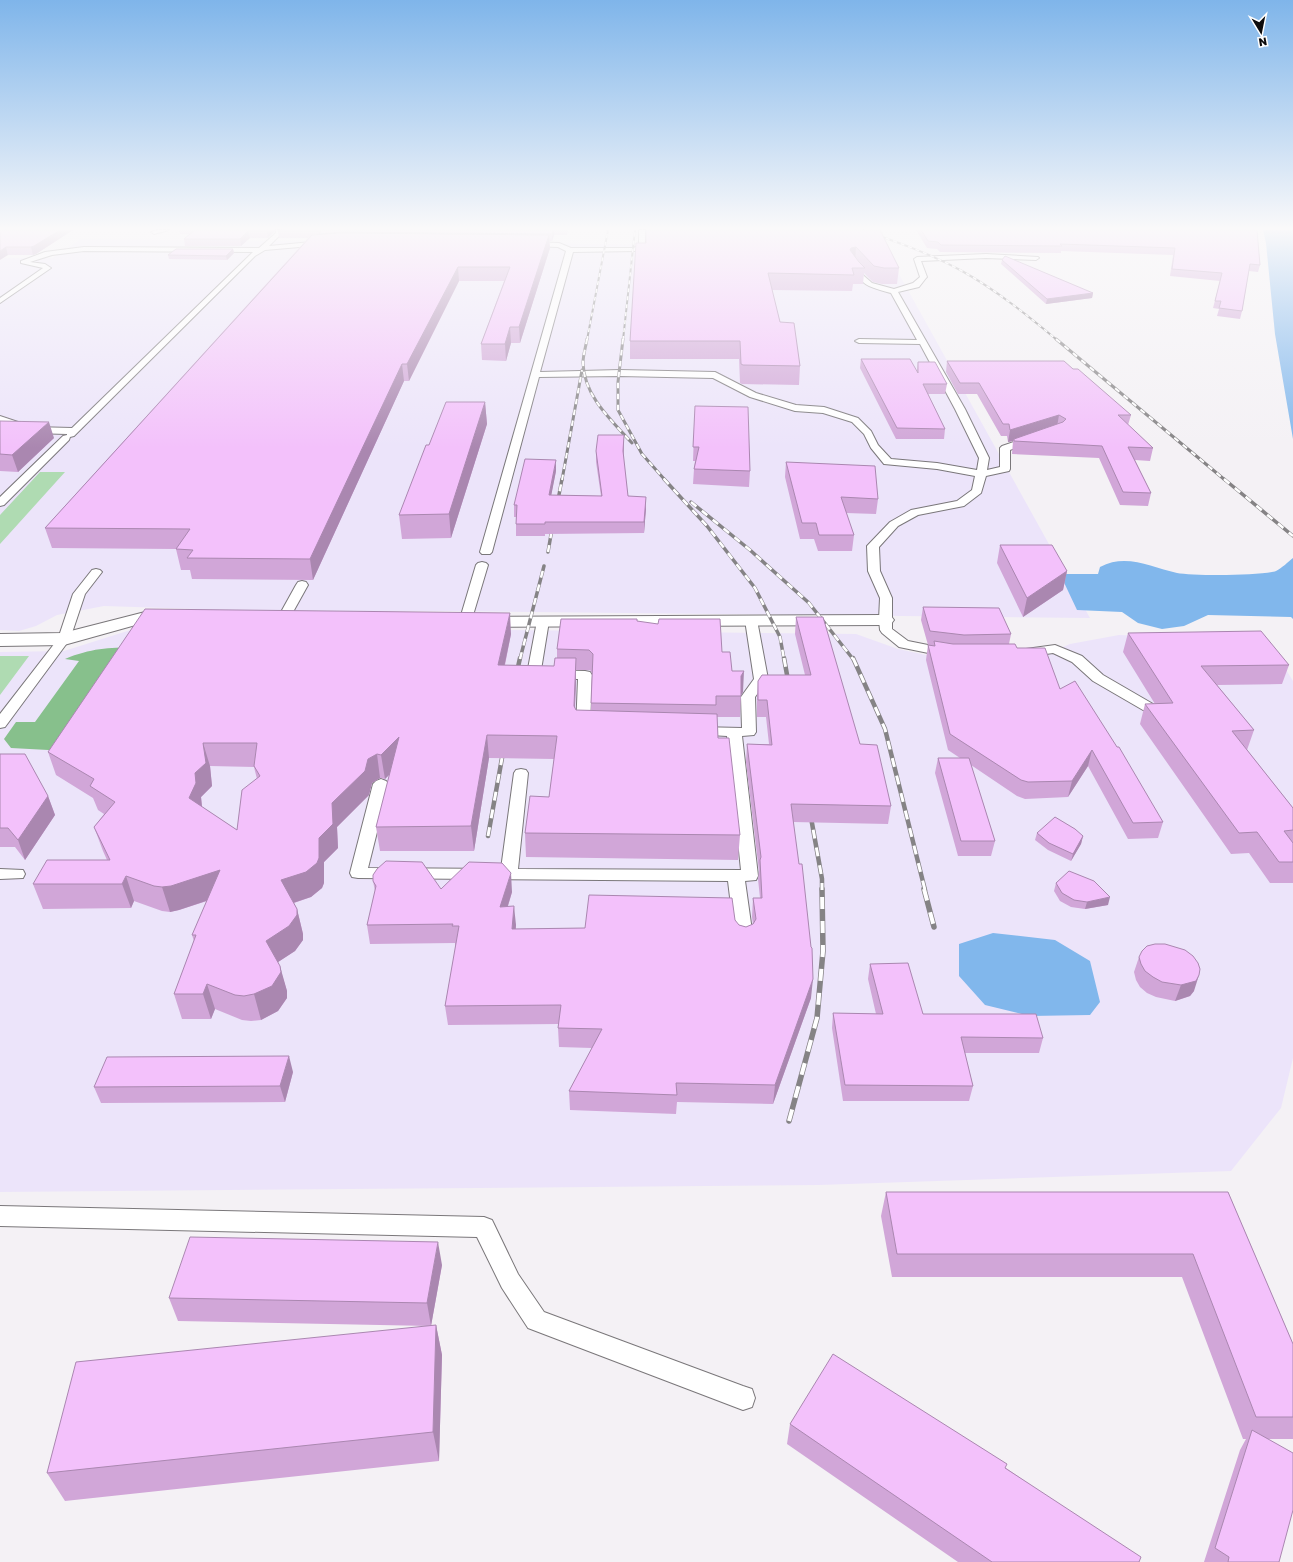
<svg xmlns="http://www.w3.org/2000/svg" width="1293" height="1562" font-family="'Golos Text',sans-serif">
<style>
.industrial{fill:#ece4fa}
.green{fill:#afdbb2}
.forest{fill:#87c08c}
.water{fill:#81b7ec}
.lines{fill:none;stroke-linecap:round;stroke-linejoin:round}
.service-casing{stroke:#7a777a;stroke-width:2}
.minor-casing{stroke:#7a777a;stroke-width:2}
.service{fill:#fff;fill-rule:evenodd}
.minor{fill:#fff;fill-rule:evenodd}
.rail-far4-casing{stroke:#858385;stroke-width:2}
.rail-far3-casing{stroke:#858385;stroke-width:3}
.rail-far2-casing{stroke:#858385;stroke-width:3.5}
.rail-far1-casing{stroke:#858385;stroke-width:4.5}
.rail-casing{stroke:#858385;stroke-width:5.5}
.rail-far4{stroke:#fff;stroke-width:1.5;stroke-dasharray:4;stroke-linecap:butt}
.rail-far3{stroke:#fff;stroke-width:2;stroke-dasharray:5.5;stroke-linecap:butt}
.rail-far2{stroke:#fff;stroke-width:2.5;stroke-dasharray:7;stroke-linecap:butt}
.rail-far1{stroke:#fff;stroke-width:3;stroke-dasharray:9;stroke-linecap:butt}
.rail{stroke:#fff;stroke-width:4;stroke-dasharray:12;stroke-linecap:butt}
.wall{fill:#d1a6d8;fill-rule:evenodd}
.shaded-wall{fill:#aa87b0}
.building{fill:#f3c1fb;stroke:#aa87b0;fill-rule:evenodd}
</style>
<rect width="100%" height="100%" fill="#f4f1f5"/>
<path class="industrial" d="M81,239L884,247L1090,618L445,611H223L197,609L104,606L57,615L36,626L19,631L0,630V260L5,258H53Z
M234,627L856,634L898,649L926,655L1037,658L1070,644L1119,635L1240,640L1275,652L1293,681V1058L1281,1108L1231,1171L819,1185L0,1192V652L64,651L137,628Z"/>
<path class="green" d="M40,472H65L0,544V515Z
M0,656H29L0,695Z"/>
<path class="forest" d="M135,647L67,751L11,748L4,739L16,722H35L79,661L65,659C91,648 108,648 135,647Z"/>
<path class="water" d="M1263,230H1293V439L1275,334L1266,243Z
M1293,558V619L1291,617L1208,615L1184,626L1162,629L1138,623L1122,612L1077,610L1060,574H1098L1100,567C1126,553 1151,567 1177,573C1192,576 1262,576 1276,571C1282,568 1288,562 1293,558Z
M993,933L1055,940L1090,961L1100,1002L1090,1015L1030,1016L985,1005L959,976V944Z"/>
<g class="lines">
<g class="service-casing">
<path id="service" d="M157,230H169L154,234L151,232Z
M276,230H282V233L269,246L322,241L325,243L322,245L265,250L255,256L74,436L70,437L69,440L4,505L0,506V497L63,436L67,435V434L32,433L0,422V416L33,427L72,428L253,252L84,251L52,255L30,262L45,264L51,268L0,303V298L43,268L21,263V261L45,252L84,247L259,248L276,233Z
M639,230H645V247L636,251L573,252L540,372L620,370L715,372L756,393L796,405L824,407L858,418L871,431L878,445L891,459L937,463L977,470L979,458L955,409L920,344L859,343L855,341L859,339L917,340L891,293C869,287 862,286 850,265L855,264L864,276L872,283L894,289L913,283L920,277L914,259L917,257L986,254L1038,257L1039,258L1036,260L986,258L921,261L927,277L926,278L919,287L898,292L965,409L989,458L987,470L1000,467V448L1002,446L1031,436L1036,439L1034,441L1010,450V469L1009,471L986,476L981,493L964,506L918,515L898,526L879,547L880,571L892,598V629L908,641L953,650L954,653L953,656L948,657L899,647L882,633L880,630L879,620L880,598L868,571L867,546L890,522L911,510L957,501L972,490L975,476L937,469L884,464L871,448L864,434L852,422L823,413L795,411L750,397L713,378L620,376L539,377L492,552L490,554H482L480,552L566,251L558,247L530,246L527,244L530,242L559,243L571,248H633L639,246Z
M482,562L486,563L488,565L471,622L469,625H461L459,622L476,565L478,563Z
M96,569L100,570L102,572L85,594L70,639L5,727L0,728V714L58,639L73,594L92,570Z
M302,581L306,582L308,585L288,621L286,624H278L276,621L296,585L298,582Z
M751,616L755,617L757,620L768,679L755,697L756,732L754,735L742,736L758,876L756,880L745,881L753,938L750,942L744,944L738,942L735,938L728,881L358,878L352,877L350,873L373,784L376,781L381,779L386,781L389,784L368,868L501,869L514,773L516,770L521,769L526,770L528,773L518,869L741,870L727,736L693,734L691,731L693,728L698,727L742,728L741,697L754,679L745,620L747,617Z
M543,617L547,618L549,621L541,670L585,671L590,672L592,675L590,726L593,729L591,732L586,733L578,732L576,729L578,679L534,678L529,677L527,674L537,621L539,618Z
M1055,645L1082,656L1103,675L1153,704L1155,707L1153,710L1148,711L1143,710L1093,681L1072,662L1053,653L1026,657L1021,656L1020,653L1021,650L1026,649Z
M0,869L23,870L25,874L23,878L0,879Z
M0,1206L484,1217L492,1220L518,1274L544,1312L743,1386L752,1389L755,1398L752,1407L743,1410L528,1328L502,1288L477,1237L0,1226Z"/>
</g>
<g class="minor-casing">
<path id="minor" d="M149,611L174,612L177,616L174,620L150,621L64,645L0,646V634L63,633Z
M885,615L891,616L894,620L891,624L885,625L480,627L474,626L471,622L474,618L480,617Z"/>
</g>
<use href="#service" class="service"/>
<use href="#minor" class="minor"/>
<g class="rail-far4-casing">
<path id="rail-far4" d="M863,230C897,242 931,254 962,271C996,290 1027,315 1057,340
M587,340L608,230
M623,340L635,230"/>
</g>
<g class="rail-far3-casing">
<path id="rail-far3" d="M587,339C586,346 583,355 583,363C584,396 611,420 632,443
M623,339L618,382V410L642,454L665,480
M1056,339L1225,480
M562,480L582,370"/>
</g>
<g class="rail-far2-casing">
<path id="rail-far2" d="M664,479L707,526L755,588L780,637L784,659
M1224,479L1293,536
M691,502L750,550L809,603L853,659
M557,505L562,479
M548,552L553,523
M520,659L544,566"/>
</g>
<g class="rail-far1-casing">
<path id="rail-far1" d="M784,658L789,686
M853,658L885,729L925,890
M516,676L520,658
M810,812L822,879V890
M488,836L502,758"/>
</g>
<g class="rail-casing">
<path id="rail" d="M924,889L934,927
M789,1121L817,1018L823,951L822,889"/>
</g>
<use href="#rail-far4" class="rail-far4"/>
<use href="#rail-far3" class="rail-far3"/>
<use href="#rail-far2" class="rail-far2"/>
<use href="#rail-far1" class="rail-far1"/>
<use href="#rail" class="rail"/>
</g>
<path class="wall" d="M0,230H73L36,254L33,255H8Z
M179,230H276L268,238H250L241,246H185L184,239L189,234H180Z
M279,230H586H568L567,235H554L552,241H549L550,248L520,343H511L506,361L482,360L481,344L504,281H459L409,381H404L313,580L192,579L190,570H181L176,549L52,548L45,528L308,238H279L278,231Z
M880,230L899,268L897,284H882L873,282L864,273L863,284H853L852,291L772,290L780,322L800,366L799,385L742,384L740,383L739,359H630V341L646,243Z
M916,230H1257L1260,265L1258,272L1249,271L1242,311L1240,319L1217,316L1219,309L1213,308L1220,281L1170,276L1173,255L1061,251V253L940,252L937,249L927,248Z
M233,249L234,253L227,260L169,259L168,255Z
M1002,260L1093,293L1092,298L1046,304L1001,264Z
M861,359L917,371L918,362L947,384L945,394H928L945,429L944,439H896L860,368Z
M947,361L1073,369L1131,415L1128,425L1153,448L1150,461L1135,460L1151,493L1148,506L1120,505L1099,458L1012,454L1013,441L1008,442L1007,436H1001L977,394H958L946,372Z
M485,402L487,424L451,538L402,539L399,515Z
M695,406L750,471L749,487L693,484L694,469L695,461H693Z
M0,421L54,438L18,472L0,471Z
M624,435L623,457L628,496L646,508L644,533L545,534V536H516V517H514V505L556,471L551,495L601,496L596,462V451Z
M786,462L878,499L876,514L846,513L854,535L852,551H818L814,539H800L785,477Z
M1000,545L1067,571L1063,590L1023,617L997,563Z
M923,607L1011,634L1009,644L1017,648L1060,689L1163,822L1158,838L1128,839L1088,766L1068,797L1025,799L1017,796L971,765L995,841L991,856H958L935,773L938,758H960L948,750L926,660L928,645H933H928L921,620Z
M796,617L891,806L888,824L793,822L811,998L773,1104L677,1102L676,1114L570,1110L569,1091L592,1048L559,1047L558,1028V1024L448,1025L445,1006L456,945H455V943L370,944L367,925L375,891L373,881L441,889L512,892L508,906L516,925V929L585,928L739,925L746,927L753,924L752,917L753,898H760L758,879L759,871L746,762L747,744H769L766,717H757V697L758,681L805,675L795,634Z
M637,621L722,652L732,671L743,692L741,694L740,717H717L718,738L740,835L738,860L526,857L525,833L549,797L554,759L489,758L474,851H380L376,827L390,774L385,779L380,778L372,783L369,795L337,827L338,848L324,862V883L322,888L311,897L294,903L297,909L303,934V940L295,951L278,962L287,991V998L278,1011L261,1020L251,1021L242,1020L215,1009L211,1019H182L174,994L194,941L192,935L207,901L179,910L170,912L162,911L134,901L131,908L43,909L33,884L107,860L103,851L94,827L104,814L98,810L93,798L56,775L48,752L511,634L505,665L554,666L557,658V649ZM576,670H590L592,673L591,710H576L575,709L576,680ZM210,766L254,767L257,779L237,830L202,807L201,797L212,786Z
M1128,633L1289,665L1282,684L1217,685L1254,730L1247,750L1293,808V883H1270L1249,853L1231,854L1140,724L1145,704H1155L1123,652Z
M0,754L48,796L55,815L25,860L15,847H0Z
M1037,833L1083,836L1081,844L1071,861L1048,850L1035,840Z
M1056,883L1108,905L1085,909L1071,907L1060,901L1054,891Z
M1139,957L1194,991L1190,996L1175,1001L1156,997L1147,993L1140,987L1136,980L1134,972Z
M870,964L923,1014L1043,1038L1039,1053H965L973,1086L969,1101H843L832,1028L833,1013L876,1014L868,979Z
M293,1072L285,1102L101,1103L94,1087Z
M886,1192H1228L1293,1344V1439H1268L1279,1562H1204L1240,1450L1246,1439H1243L1182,1277H892L881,1216Z
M442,1265L431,1326L436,1325L442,1355L439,1461L65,1501L47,1473L430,1326L178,1321L169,1298Z
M790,1424L1006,1468L1139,1562H958L787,1444Z"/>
<path class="shaded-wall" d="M60,230H73L36,254L33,255L31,247Z
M268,230H276L268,238L267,231Z
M553,230H554V235L552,241V234Z
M248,231L250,238L241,246L240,239Z
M549,235L550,248L520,343L519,327Z
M6,247L8,255L0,260V251Z
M856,247L855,263L850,250L851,248Z
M233,249L234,253L227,260L226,256Z
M458,267L459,281L409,381L407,364Z
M1093,293L1092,298L1046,304L1047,299Z
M510,327L511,343L506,361L505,344Z
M402,364L404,381L313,580L310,559Z
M485,402L487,424L451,538L449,514Z
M1059,415L1057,427L1014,439L1013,441L1008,442L1010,430Z
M49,422L54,438L18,472L12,455Z
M624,435V446L623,462V451Z
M556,460V471L549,507V495Z
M646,497V508L644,533V522Z
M1067,571L1063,590L1023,617L1027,598Z
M510,613L511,634L500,687L498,665Z
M576,658V680L574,729V706Z
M744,671L743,692L740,697L741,676Z
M487,735L489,758L474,851L471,826Z
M399,737L403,761L385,779L381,755Z
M203,743L210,766L212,786L201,797L202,807L189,798L195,773Z
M1092,750L1088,766L1068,797L1072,781Z
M377,754L380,778L372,783L369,795L337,827L338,848L324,862V883L322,888L311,897L287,905L281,880L319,838L332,803L368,759Z
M48,796L55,815L25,860L18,840Z
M1083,836L1081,844L1071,861L1073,854Z
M220,870L227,894L179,910L170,912L162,887Z
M511,873L512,892L502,925L500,907Z
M126,876L134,901L131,908L122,884Z
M1110,897L1108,905L1085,909L1087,902Z
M514,906L516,925L514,947L512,929Z
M297,909L303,934V940L295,951L272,966L266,941Z
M280,966L287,991V998L278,1011L261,1020L254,994Z
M1199,975L1194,991L1190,996L1175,1001L1181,985Z
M813,979L811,998L773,1104L775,1085Z
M207,984L215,1009L211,1019L203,994Z
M289,1056L293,1072L285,1102L280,1086Z
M438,1242L442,1265L431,1326L427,1303Z
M436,1325L442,1355L439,1461L433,1432Z"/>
<path class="building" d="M0,230H60L34,246L31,247H6L0,251Z
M195,230H268L267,231H248L240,239H184Z
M279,230H553L552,234L341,232L319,234L321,231H278Z
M646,230H880L899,268H884L874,266L856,247L851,248L850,250L859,262L865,268H852L854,275L768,273L780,322L794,323L800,366L743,365L741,364L740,341H630L636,243H646Z
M921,230H1257L1260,265L1250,264L1242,311L1219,308L1221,301H1215L1222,273L1172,269L1175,248L1060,244L1062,246L941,245L938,242L928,241Z
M340,233L549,235L519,327H510L505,344H481L510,267H458L407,364H402L310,559L187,558L193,550L176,549L190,529L45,528L312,235Z
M176,249H233L226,256L168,255Z
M1005,256L1093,293L1047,299L1002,260Z
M861,359H910L918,373V362H935L947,384H923L945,429L897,428Z
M947,361H1064L1073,369H1078L1131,415H1118L1153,448L1128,447L1151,493L1123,492L1102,446L1014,441V439L1063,422L1066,419L1059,415L1010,430L1009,424H1003L979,383H960Z
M446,402H485L449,514L399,515L426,445H429Z
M695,406L748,407L750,471L694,469L699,447H693Z
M0,421L49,422L12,455L0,454Z
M598,435H624L623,451L628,496L646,497L644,522H545V524H516L517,505H514L525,459L556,460L549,495L602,496L596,451Z
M786,462L875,466L878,499L841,497L854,535H819L816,523H802Z
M1000,545H1052L1067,571L1027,598Z
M923,607L999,608L1011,634L964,635L930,631Z
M145,609L510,613L498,665L554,666L555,658H576L574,706L576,710L717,714L718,738H729L740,835L525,833L530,796L549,797L557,736L487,735L471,826L376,827L399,737L381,755L377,754L368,759L365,771L332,803L333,824L319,838V858L317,863L306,872L281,880L297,909V915L289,926L266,941L280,966L281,972L272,986L254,994L244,996L235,995L207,984L203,994H174L196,935H192L220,870L171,886L162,887L154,886L126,876L122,884H33L47,860H110L94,827L115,802L90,786L94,779L48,752ZM203,743H257L254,766L260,776L242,790L237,830L189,798L196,783L195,773L206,763Z
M796,617H823L860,744L877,745L891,806L791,804L799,864H802L811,947L812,948L813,979L775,1085L676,1083L677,1095L569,1091L602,1029L558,1028L561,1005L445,1006L459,926H452L453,924L367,925L376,886L373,881V875L377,869L386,861L422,862L441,889L469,862L502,863L511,873L500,907L514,906L512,929L585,928L589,895L732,898L735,920L739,925L746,927L753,924L756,919L753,898H762L760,860L761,857L747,744L772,745L767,700H758V681L762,675H811Z
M561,619H637V621L658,624L659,619H720L722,652H730L732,671H744L741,676V696H716V705L591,703L593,654L589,650L557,649Z
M1261,631L1289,665L1201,666L1254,730L1232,731L1293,808V830L1284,831L1293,843V862H1279L1257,832L1239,833L1145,704L1173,703L1128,633Z
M934,641L953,644H1015L1017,648H1045L1060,689L1075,681L1117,747H1119L1163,822L1133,823L1092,750L1072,781L1028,782L1021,780L950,734L928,645L935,646Z
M0,754H25L48,796L18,840L8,828H0Z
M938,758H969L995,841H961Z
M1055,817L1075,829L1083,836L1073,854L1049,843L1037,833Z
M1069,871L1094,881L1110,897L1087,902L1074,900L1062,893L1056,883Z
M1155,944H1165L1185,950L1193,956L1198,963L1200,969L1199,975L1196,981L1181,985L1162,982L1153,977L1145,971L1141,964L1139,957L1142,951L1147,946Z
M908,963L923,1014H1036L1043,1038L961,1037L973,1086L845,1085L833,1013L883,1014L870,964Z
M289,1056L280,1086L94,1087L107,1057Z
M886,1192H1228L1293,1344V1417H1256L1193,1254H897Z
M190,1237L438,1242L427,1303L169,1298Z
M436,1325L433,1432L47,1473L76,1362Z
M833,1354L1007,1464L1005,1468L1141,1557L1139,1562H992L790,1424Z
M1252,1430L1293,1453V1510L1279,1562H1228L1229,1557L1215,1548Z"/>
<linearGradient id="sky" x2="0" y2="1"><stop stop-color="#7fb5ea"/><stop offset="0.51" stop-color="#faf9fa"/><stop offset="1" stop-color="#faf9fa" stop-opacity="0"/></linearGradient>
<rect width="1293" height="448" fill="url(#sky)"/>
<g transform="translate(1261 32) rotate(170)" stroke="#ffffff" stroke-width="3" paint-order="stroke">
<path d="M0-3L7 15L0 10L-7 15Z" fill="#0c0b0c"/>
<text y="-6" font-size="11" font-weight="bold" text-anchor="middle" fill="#0c0b0c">N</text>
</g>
</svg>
